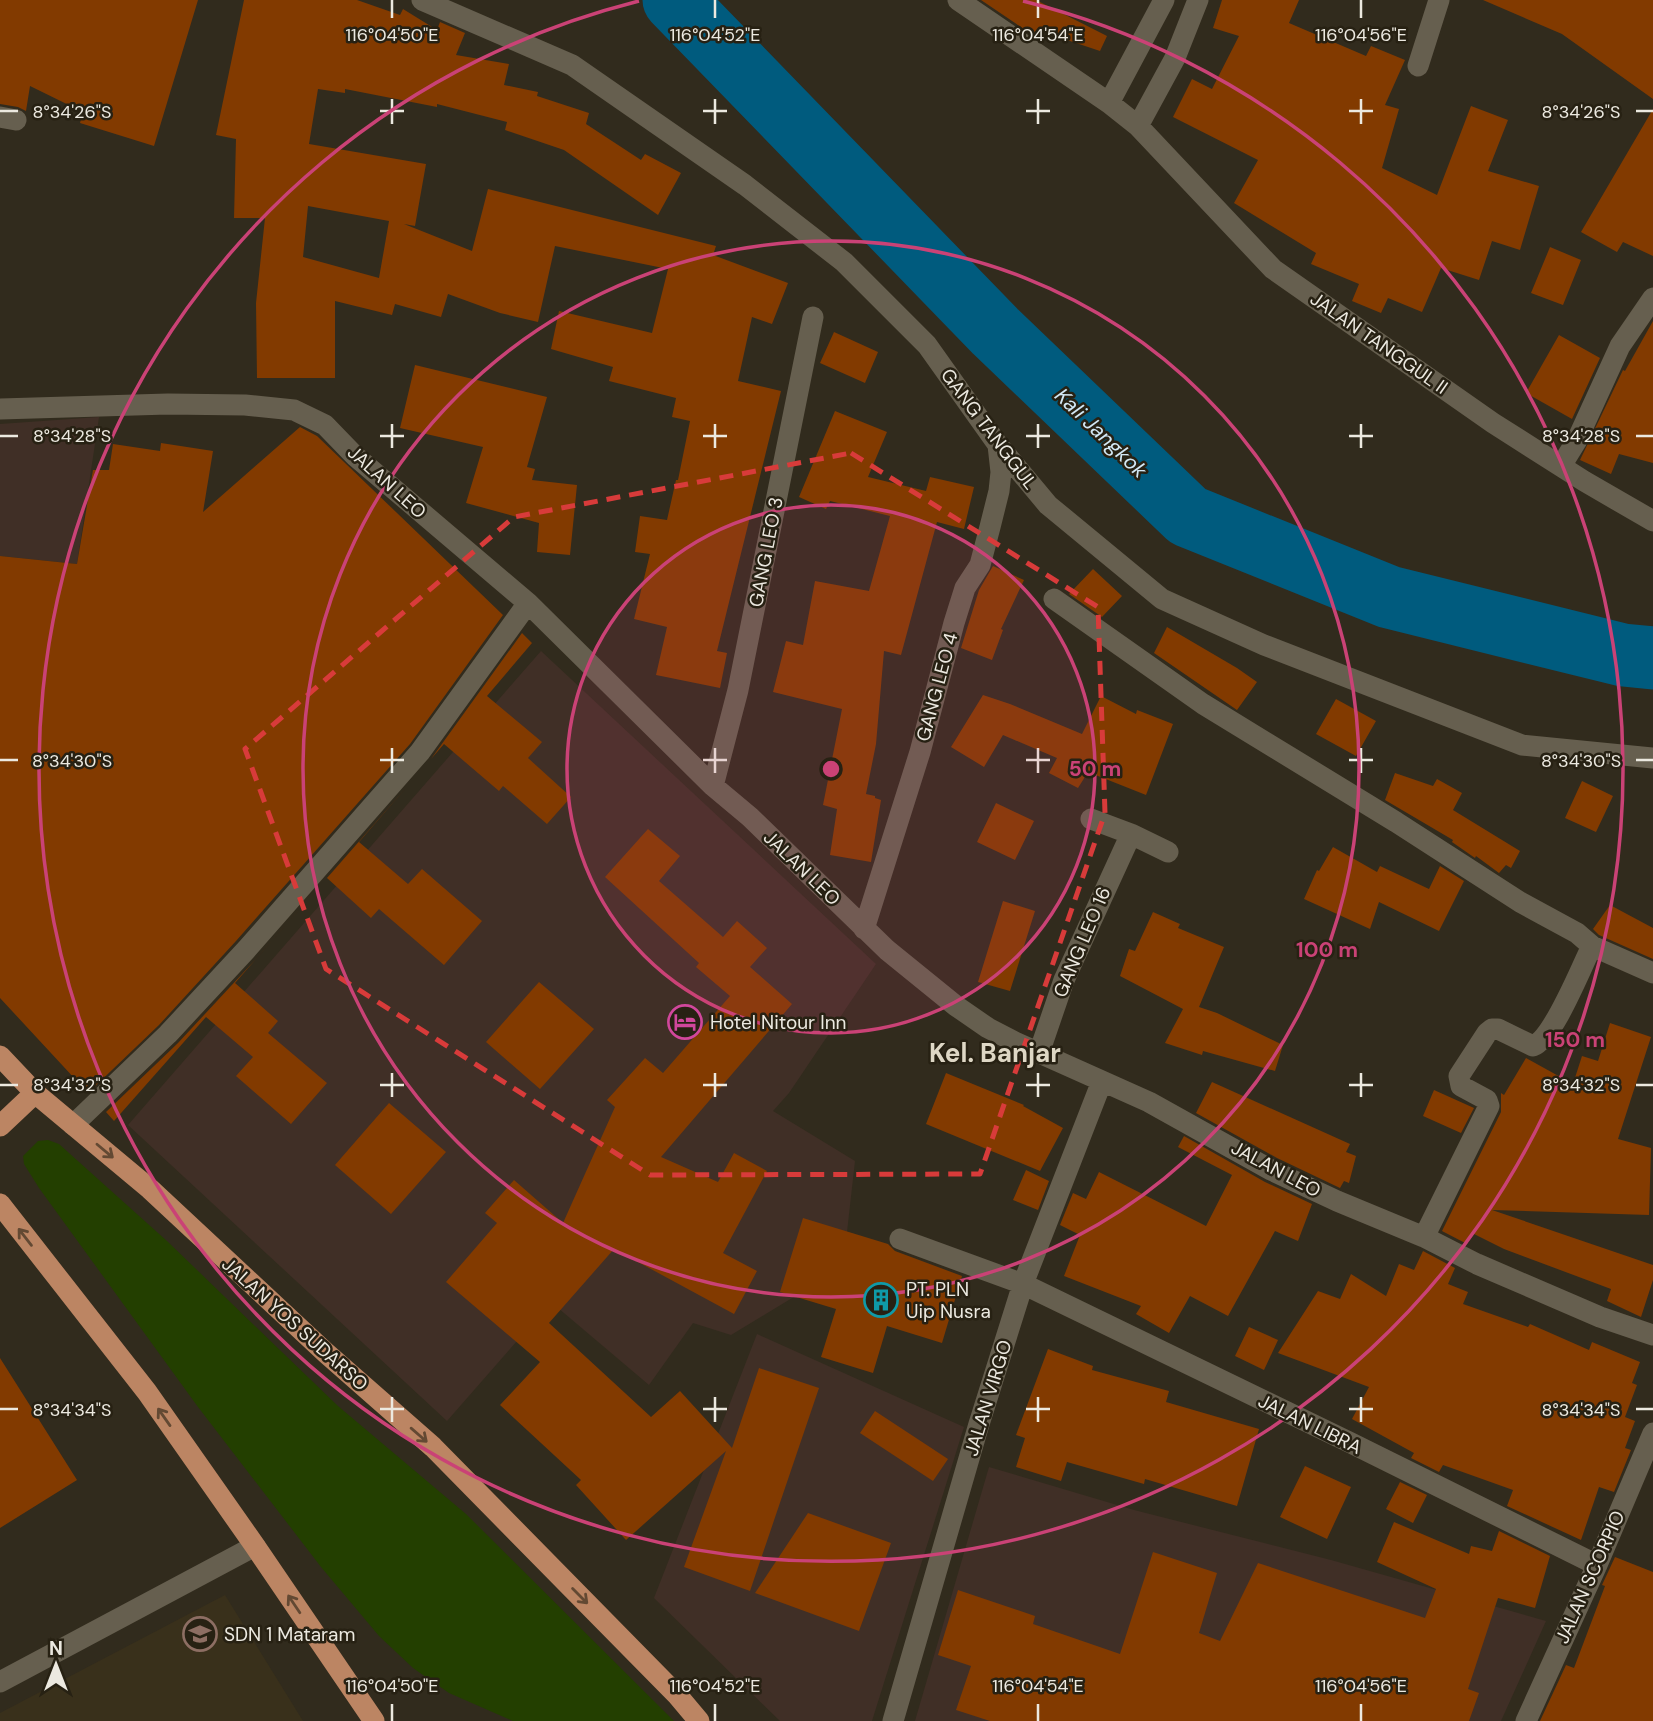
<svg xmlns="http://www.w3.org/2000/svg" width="1653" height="1721" font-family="'DM Sans',sans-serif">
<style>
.commercial{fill:#402f26}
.built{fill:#39301b}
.green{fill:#233f00}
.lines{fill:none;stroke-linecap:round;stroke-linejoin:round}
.river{stroke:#005b7e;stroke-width:63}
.building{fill:#823a00;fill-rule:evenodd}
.street{stroke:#665f4f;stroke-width:21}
.primary{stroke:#bc8563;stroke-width:21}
.oneway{stroke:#634933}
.marked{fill:none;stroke:#d83b3a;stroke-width:5;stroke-dasharray:14 9;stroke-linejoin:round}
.ticks{fill:none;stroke:#ece9e0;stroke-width:2.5}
.ring{fill:none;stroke:#ca4276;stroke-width:3.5}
.labels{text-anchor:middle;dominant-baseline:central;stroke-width:5;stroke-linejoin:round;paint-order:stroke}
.street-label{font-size:19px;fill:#ece9e0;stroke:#272113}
.poi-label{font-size:19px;fill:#ece9e0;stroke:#272113;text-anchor:start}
.water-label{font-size:21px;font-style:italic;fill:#d2e8f5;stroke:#272113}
.district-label{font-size:26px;font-weight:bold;fill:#ded7c5;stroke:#272113}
.ticks-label{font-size:18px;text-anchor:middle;fill:#ece9e0;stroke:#272113;stroke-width:5;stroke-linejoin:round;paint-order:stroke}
.centre{fill:#ca4276;stroke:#272113;stroke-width:3.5}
.ring-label{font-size:21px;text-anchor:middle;font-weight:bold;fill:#ca4276;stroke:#272113;stroke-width:5;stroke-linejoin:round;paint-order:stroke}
</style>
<rect width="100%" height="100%" fill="#312b1d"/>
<path class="commercial" d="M99,417L77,564L0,556V424Z
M541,651L876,964L789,1093L773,1111L855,1161L846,1241L802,1292L731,1335L693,1323L649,1385L551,1302L447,1421L128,1125Z
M757,1334L964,1427L872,1721H780L654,1598Z
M989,1467L1134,1510L1331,1560L1546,1621L1501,1721H915Z"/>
<path class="built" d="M225,1595L303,1721H0V1713Z"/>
<path class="green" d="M48,1140L59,1144L167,1241L338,1406L466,1514L674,1721H513L449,1693L413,1668L379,1636L321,1567L198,1407L39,1188L24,1164L23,1156L38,1141Z"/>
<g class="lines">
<path class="river" d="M674,0L995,331L1188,516L1389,597L1623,655L1653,658"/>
</g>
<path class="building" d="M0,0H198L154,146L80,123L83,112L30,86L26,111L18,107L0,104Z
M244,0H357L400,15L403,9L437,30L440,22L465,33L456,55L509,64L504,85L538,92L537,96L589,113L586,124L641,160L645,154L681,173L658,215L564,150L505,130L507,122L437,104V107L345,89V93L318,89L309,144L426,164L415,226L404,224L472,251L488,189L716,246L713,255L788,283L772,324L752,317L738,381L781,391L717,651L727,653L720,688L656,675L667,627L634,619L650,554L635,552L640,516L667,520L676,480H678L690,421L672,417L676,398L609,381L613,367L551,349L559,311L652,333L668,269L555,246L538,322L500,313L448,294L441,317L395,304L392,315L335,301V378H257L256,303L265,218H234L236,139L216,135ZM308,206L389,221L379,278L303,257Z
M981,0H1036L1107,36L1100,51L1040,31L1037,38Z
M1222,0H1299L1289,23L1366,56L1371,46L1405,60L1385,105L1399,109L1382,168L1437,195L1471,106L1508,120L1488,171L1539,186L1520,250L1492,241L1479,280L1441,268L1422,312L1388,298L1381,313L1352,301L1359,284L1311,264L1316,253L1234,203L1258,160L1173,117L1192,79L1212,89L1239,36L1213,28Z
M1483,0H1653V99L1562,34Z
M1653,109V256L1623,242L1617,252L1581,232Z
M1550,247L1581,260L1563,305L1531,293Z
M1653,321V463L1619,454L1611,474L1580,460L1623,370L1625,371Z
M834,332L878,352L865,383L820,363Z
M1559,335L1600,358L1572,419L1526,393Z
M415,365L547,397L527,467L535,469L532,480L577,485L570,555L537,552L539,523L466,503L483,447L400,428Z
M835,411L887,432L868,477L926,491L930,477L974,487L964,529L937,522L901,655L884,651L876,744L866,794L875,796V798L881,800L871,862L830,855L837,809L823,805L842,709L773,692L786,641L803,645L815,581L869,591L890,516L830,501L826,509L799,497Z
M300,427L317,436L503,615L410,744L236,941L159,1025L88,1093L0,998V556L77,564L93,470H109L113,444L160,451L161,443L213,451L203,512Z
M993,566L1024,580L1001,629L1003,630L992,660L961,648L979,590Z
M1093,569L1122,596L1102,617L1069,594Z
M1167,627L1237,668L1257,682L1237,710L1154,653Z
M522,633L532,643L487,696L542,742L528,758L571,797L547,824L503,786L499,791L444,744L431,759Z
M983,695L1010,704L1082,734L1101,696L1136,714L1137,710L1173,724L1146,795L1088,772L1078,788L1049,773L1057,758L1003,735L984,767L951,747Z
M1336,699L1376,721L1356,756L1316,734Z
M1395,773L1433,786L1437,779L1462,793L1453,810L1520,851L1511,868L1506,865L1499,873L1476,856L1475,858L1452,842L1453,840L1385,800Z
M1582,781L1613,796L1596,832L1565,818Z
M405,789L359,842L408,884L422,869L482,921L444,965L379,909L371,918L327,878L235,983L278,1021L268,1033L327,1083L291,1124L236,1076L253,1057L206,1017L114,1121L106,1112L178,1043L256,959Z
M996,803L1034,821L1015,860L977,842Z
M648,829L680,856L659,881L723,937L737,921L767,948L750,967L792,1004L661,1157L718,1182L734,1153L767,1171L723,1253L757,1271L734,1314L614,1249L549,1323L651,1417L680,1391L732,1448L759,1368L819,1388L750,1591L684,1567L726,1451L626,1540L576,1485L581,1480L500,1405L540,1362L446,1282L497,1223L485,1213L514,1180L563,1223L615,1107L607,1100L645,1058L663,1073L730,996L696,967L699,963L605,877Z
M1333,847L1377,872L1380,866L1429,889L1440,866L1464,881L1439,931L1379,902L1370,929L1304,899L1317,870L1319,871Z
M1003,901L1035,911L1010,991L978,982Z
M1610,905L1653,928V959L1599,935L1593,929Z
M1153,912L1180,924L1178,928L1224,947L1199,1007L1217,1013L1283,1045L1275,1071L1203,1051L1202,1055L1165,1043L1183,1009L1120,976L1129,949L1135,951Z
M539,982L594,1029L540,1089L486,1042Z
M1610,1023L1651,1037L1618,1139L1651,1148L1649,1215L1492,1210L1653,1265V1280L1641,1317L1607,1301L1611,1289L1504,1249L1472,1233L1467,1244L1442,1231L1501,1112V1093L1504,1095L1526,1058L1573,1084L1582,1056L1598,1061Z
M946,1073L1024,1105L1023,1106L1063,1128L1040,1171L926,1124Z
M1212,1082L1350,1144L1346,1152L1356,1156L1349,1183L1344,1181L1340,1188L1277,1158L1196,1113Z
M1434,1090L1474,1108L1461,1133L1423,1116Z
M389,1103L446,1152L391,1214L335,1165Z
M1184,1136L1265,1182L1312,1204L1298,1241L1275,1231L1228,1316L1190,1296L1169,1333L1136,1314L1141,1306L1064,1276L1080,1235L1060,1225L1073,1193L1086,1199L1099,1172L1206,1226L1232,1175L1178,1147Z
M1026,1170L1049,1181L1038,1210L1013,1200Z
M803,1218L888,1244L895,1251L962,1276L942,1343L887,1326L873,1373L821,1357L836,1309L780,1292Z
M1423,1251L1455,1268L1448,1284L1468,1292L1463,1304L1528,1327L1530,1324L1589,1350L1592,1342L1640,1362L1632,1383L1637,1385L1625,1417L1635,1421L1625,1448L1631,1450L1614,1492L1599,1487L1581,1540L1507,1506L1513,1490L1443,1465L1439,1472L1411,1458L1414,1453L1352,1419L1369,1387L1278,1353L1318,1291L1340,1299L1351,1274L1386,1296L1399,1264L1414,1270Z
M1249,1327L1278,1340L1264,1370L1235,1356Z
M1048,1349L1093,1366L1092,1370L1169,1391L1166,1402L1259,1429L1237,1506L1145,1479L1144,1484L1067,1462L1061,1481L1016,1467L1025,1438L1016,1435Z
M0,1358L77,1480L0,1528Z
M875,1411L948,1459L933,1481L860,1433Z
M1305,1466L1351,1487L1327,1539L1280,1517Z
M1400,1482L1427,1495L1413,1523L1386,1509Z
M808,1513L891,1543L859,1631L755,1593Z
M1394,1522L1469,1554L1471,1546L1492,1551L1499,1531L1550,1556L1535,1608L1498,1598L1468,1689L1479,1693L1469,1721H990L956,1710L971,1666L938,1655L958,1590L1035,1616L1033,1624L1120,1654L1153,1552L1217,1573L1199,1633L1220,1641L1258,1563L1425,1618L1436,1589L1377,1562Z
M1615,1557L1653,1572V1721H1540L1566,1665L1574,1668L1605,1586L1602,1585Z"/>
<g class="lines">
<path class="street" d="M422,0L572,65L745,185L844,262L927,345L998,445L1048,505L1162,599L1264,645L1522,745L1653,758
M958,0L1109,103L1138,126L1273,269L1493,423L1584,481L1653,521
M1418,66L1439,0
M1109,103L1164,0
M0,117L16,120
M1138,126L1175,58L1198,0
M0,409L168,404L245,405L294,410L325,425L355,456L528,603L713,786L750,817L887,950L956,1006L988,1028L1015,1042L1149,1102L1271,1170L1337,1201L1424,1237L1477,1264L1600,1317L1653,1335
M1561,466L1577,440L1620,346L1653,298
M1054,599L1203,704L1396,822L1520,902L1577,933L1592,946L1653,973
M713,786L738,690L813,317
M1091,819L1131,834L1168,852
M864,929L920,752L954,623L965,588L980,565L990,527L999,491L1001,472L998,445
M1039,1053L1064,980L1131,834
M73,1125L168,1034L246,950L420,752L528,603
M1424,1237L1489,1106L1487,1100L1461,1086L1459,1076L1487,1033L1492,1029H1498L1533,1046C1554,1038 1581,967 1592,946
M900,1239L1023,1284L1351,1443L1597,1565
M0,1682L255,1546
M893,1721L979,1424L1023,1284L1102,1081
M1526,1721L1597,1565L1653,1433"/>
<path class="primary" d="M0,1056L35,1093L150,1189L326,1353L433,1447L678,1696L699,1721
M0,1126L35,1093
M0,1204L147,1392L255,1546L374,1721"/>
</g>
<defs><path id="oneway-shaft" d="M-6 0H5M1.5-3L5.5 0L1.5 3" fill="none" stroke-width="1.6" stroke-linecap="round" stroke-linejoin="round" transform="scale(1.75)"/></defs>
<g class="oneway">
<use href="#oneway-shaft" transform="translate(105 1151) rotate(40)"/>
<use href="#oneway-shaft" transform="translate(25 1237) rotate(-128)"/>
<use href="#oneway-shaft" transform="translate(164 1417) rotate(-125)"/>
<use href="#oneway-shaft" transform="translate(419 1435) rotate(41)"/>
<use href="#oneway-shaft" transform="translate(580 1596) rotate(45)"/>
<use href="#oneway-shaft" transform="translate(294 1604) rotate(-124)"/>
</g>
<path class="marked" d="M851,453L1098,607L1105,813L980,1174L650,1175L326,969L245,749L514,517Z"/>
<path class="ticks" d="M392,0V18M715,0V18M1038,0V18M1361,0V18M392,99V124M715,99V124M1038,99V124M1361,99V124M0,111H18M380,111H404M703,111H727M1026,111H1050M1349,111H1373M1636,111H1653M392,424V448M715,424V448M1038,424V448M1361,424V448M0,436H18M380,436H404M703,436H727M1026,436H1050M1349,436H1373M1636,436H1653M392,748V773M715,748V773M1038,748V773M1361,748V773M0,760H18M380,760H404M703,760H727M1026,760H1050M1349,760H1373M1636,760H1653M392,1073V1097M715,1073V1097M1038,1073V1097M1361,1073V1097M0,1085H18M380,1085H404M703,1085H727M1026,1085H1050M1349,1085H1373M1636,1085H1653M392,1397V1422M715,1397V1422M1038,1397V1422M1361,1397V1422M0,1409H18M380,1409H404M703,1409H727M1026,1409H1050M1349,1409H1373M1636,1409H1653M392,1704V1721M715,1704V1721M1038,1704V1721M1361,1704V1721"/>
<circle cx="831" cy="769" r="264" fill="#ca4276" fill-opacity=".12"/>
<g class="ring">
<circle cx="831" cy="769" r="264"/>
<circle cx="831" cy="769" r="528"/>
<path d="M1023 1A792 792 0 1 1 639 1"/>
</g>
<defs>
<g id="hotel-ring" transform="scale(1.75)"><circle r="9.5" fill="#272113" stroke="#d1479c" stroke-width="1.5"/><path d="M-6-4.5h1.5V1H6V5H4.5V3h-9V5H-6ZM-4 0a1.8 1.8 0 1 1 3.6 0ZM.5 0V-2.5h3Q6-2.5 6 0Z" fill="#d1479c"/></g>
<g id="building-ring" transform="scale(1.75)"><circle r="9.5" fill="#272113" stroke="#0f9aa8" stroke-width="1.5"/><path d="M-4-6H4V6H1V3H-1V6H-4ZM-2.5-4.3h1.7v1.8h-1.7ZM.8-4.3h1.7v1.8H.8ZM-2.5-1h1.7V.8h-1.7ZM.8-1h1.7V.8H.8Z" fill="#0f9aa8"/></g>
<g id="school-ring" transform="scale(1.75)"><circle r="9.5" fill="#272113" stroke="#8d6e63" stroke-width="1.5"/><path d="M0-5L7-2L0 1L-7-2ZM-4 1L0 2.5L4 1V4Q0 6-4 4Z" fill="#8d6e63"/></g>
</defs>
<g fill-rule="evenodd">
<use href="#hotel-ring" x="685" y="1022"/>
<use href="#building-ring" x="881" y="1300"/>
<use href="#school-ring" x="200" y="1634"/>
</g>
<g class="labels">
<g class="street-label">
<text transform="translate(1379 343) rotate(35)">JALAN TANGGUL II</text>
<text transform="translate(989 429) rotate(53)">GANG TANGGUL</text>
<text transform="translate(387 482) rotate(42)">JALAN LEO</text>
<text transform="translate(766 552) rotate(-79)">GANG LEO 3</text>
<text transform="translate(937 687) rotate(-75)">GANG LEO 4</text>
<text transform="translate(802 868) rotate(44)">JALAN LEO</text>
<text transform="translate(1082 942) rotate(-67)">GANG LEO 16</text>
<text transform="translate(1276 1169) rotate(28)">JALAN LEO</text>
<text transform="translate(295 1324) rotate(42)">JALAN YOS SUDARSO</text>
<text transform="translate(988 1398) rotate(-73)">JALAN VIRGO</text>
<text transform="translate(1310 1424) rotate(26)">JALAN LIBRA</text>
<text transform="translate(1590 1577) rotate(-66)">JALAN SCORPIO</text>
</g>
<g class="poi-label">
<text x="710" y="1022">Hotel Nitour Inn</text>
<text x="906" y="1289">PT. PLN<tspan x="906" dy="22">Uip Nusra</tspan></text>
<text x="224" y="1634">SDN 1 Mataram</text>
</g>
<g class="water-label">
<text transform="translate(1101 433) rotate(44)">Kali Jangkok</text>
</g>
<g class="district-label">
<text x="995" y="1053">Kel. Banjar</text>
</g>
</g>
<g class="ticks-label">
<text x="392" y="41">116°04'50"E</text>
<text x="715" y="41">116°04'52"E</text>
<text x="1038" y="41">116°04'54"E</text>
<text x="1361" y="41">116°04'56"E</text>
<text x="72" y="118">8°34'26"S</text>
<text x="1581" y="118">8°34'26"S</text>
<text x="72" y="442">8°34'28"S</text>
<text x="1581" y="442">8°34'28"S</text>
<text x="72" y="767">8°34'30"S</text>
<text x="1581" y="767">8°34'30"S</text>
<text x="72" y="1091">8°34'32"S</text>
<text x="1581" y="1091">8°34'32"S</text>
<text x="72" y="1416">8°34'34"S</text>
<text x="1581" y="1416">8°34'34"S</text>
<text x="392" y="1692">116°04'50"E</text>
<text x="715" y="1692">116°04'52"E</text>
<text x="1038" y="1692">116°04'54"E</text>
<text x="1361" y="1692">116°04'56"E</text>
</g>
<circle cx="831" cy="769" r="10" class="centre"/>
<g class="ring-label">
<text x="1095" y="776">50 m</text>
<text x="1327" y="957">100 m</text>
<text x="1575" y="1047">150 m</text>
</g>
<g transform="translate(56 1665)" stroke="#272113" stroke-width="5" paint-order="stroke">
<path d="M0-5L12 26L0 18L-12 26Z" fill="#ece9e0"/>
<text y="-10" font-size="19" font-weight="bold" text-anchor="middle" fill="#ece9e0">N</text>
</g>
</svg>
